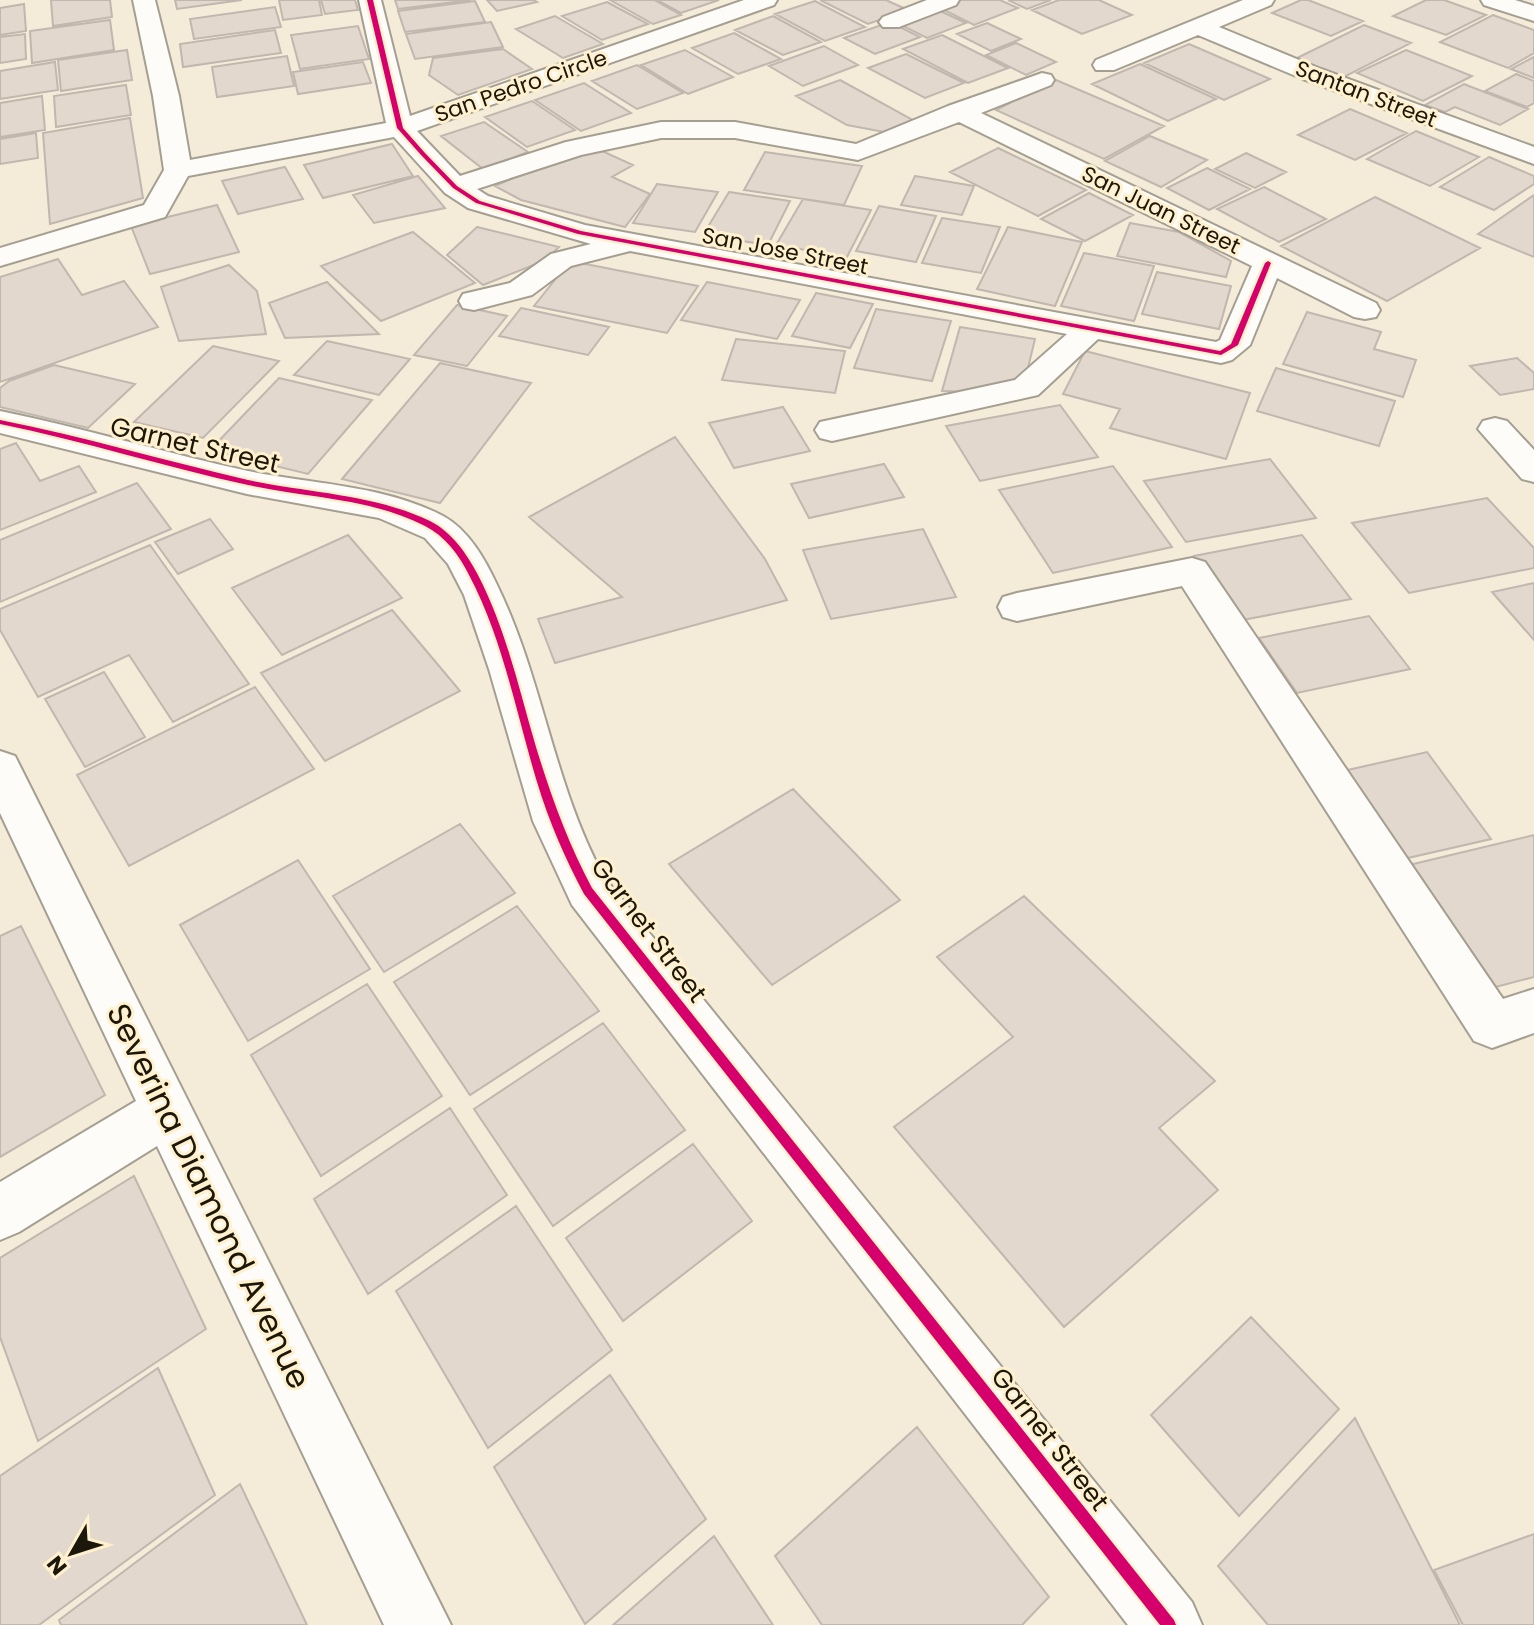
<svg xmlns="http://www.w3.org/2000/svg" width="1534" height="1625" font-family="Poppins,sans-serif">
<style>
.building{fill:#e3d8ce;stroke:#c1b7ae;stroke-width:2}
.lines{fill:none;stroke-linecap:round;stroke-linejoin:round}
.minor-casing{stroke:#a59f91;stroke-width:4}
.minor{fill:#fdfcf9;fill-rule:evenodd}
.cycleway-casing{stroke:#fff0ce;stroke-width:5}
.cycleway{fill:#d6006c;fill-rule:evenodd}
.labels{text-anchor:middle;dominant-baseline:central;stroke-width:6;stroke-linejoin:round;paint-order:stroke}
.far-street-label{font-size:22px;fill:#1c170b;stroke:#fff0ce}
.street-label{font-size:26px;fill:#1c170b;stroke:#fff0ce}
.near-street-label{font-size:32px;fill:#1c170b;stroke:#fff0ce}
</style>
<rect width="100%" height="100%" fill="#f4ecd9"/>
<path class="building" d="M51,0H110L112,17L53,26Z
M175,0H242L177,9Z
M279,0H319L322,15L283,20Z
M321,0H355L358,10L325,14Z
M395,0H471L398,9Z
M487,0H534L537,2L497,11Z
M610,0H654L681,15L653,24Z
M657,0H719L681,13Z
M820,0H886L908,10L868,24Z
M957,0H1000L1018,8L974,25L938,7Z
M1008,0H1051L1027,9Z
M1059,0H1099L1132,15L1082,34L1032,10Z
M1301,0H1308L1363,21L1331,36L1272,13Z
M1426,0H1444L1486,15L1446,35L1393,16Z
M475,1L485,22L405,32L398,11Z
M815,1L865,27L825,41L775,14Z
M607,2L648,24L602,40L562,16Z
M24,4L26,31L0,35V8Z
M275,7L281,27L194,39L190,19Z
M936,9L966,23L927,38L897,23Z
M1493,15L1534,30V53L1508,68L1440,42Z
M555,16L603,44L563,58L516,29Z
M773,16L821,42L783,55L735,30Z
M110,20L114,50L32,63L30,31Z
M491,22L503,47L415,59L406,34Z
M890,22L920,37L875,54L844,38Z
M987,23L1021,39L991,51L957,34Z
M1364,25L1411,43L1340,79L1293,60Z
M358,26L369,59L300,69L291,35Z
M275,30L281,53L183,67L180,44Z
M734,33L781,59L738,74L692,48Z
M25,34L26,59L0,63V37Z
M942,35L1008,68L968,83L903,49Z
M1016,43L1056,62L1026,75L986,55Z
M1189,44L1270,79L1224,100L1144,63Z
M824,46L858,65L803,86L769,66Z
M503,49L532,69L458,95L429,75L433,58Z
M127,50L132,80L61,91L58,60Z
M685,50L733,77L688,94L641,65Z
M1406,50L1472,76L1423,101L1357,73Z
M906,54L964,83L925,98L868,68Z
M287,56L294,86L217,97L212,67Z
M1534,57V78L1511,69Z
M55,62L58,90L0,99V71Z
M363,62L371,83L298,94L293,72Z
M1140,64L1216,99L1168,121L1092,84Z
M637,65L683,93L637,109L592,81Z
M1516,74L1534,81V103L1527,107L1485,91Z
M840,80L913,120L884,132L847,125L796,96Z
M1056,80L1164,126L1104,159L996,110Z
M584,83L631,113L581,131L535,100Z
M1464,84L1469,86L1528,109L1500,125L1455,107L1445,112L1425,105Z
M126,85L131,115L56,127L54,96Z
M42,96L45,130L0,137V103Z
M532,101L575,130L527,147L485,117Z
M1350,109L1407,133L1355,160L1298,135Z
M130,118L143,198L50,224L43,133Z
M484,122L528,152L483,169L441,136Z
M1416,131L1479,157L1430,186L1367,159Z
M36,133L38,158L0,164V139Z
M1150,136L1207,160L1161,187L1105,161Z
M392,144L413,176L323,198L304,165Z
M589,145L633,165L612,177L650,194L625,227L521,200L495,186Z
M998,148L1086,190L1038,216L950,172Z
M765,152L862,166L844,205L744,190Z
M1246,153L1286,172L1255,188L1215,169Z
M1489,157L1534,176V184L1494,210L1440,187Z
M285,167L303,199L238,214L222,181Z
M1207,168L1250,189L1209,210L1167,188Z
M418,176L445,208L374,223L353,195Z
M915,176L974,186L962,215L901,205Z
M657,184L718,192L695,232L633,223Z
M1264,187L1326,219L1279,242L1217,209Z
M729,192L790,201L768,245L703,235Z
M1089,193L1133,215L1085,241L1041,219Z
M1534,195V257L1478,234Z
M1375,197L1480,248L1387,301L1281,246Z
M803,199L871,210L847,257L776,245Z
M217,205L239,252L150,274L131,226Z
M879,206L936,216L916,262L856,251Z
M942,218L1000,227L981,273L922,263Z
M1130,223L1179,232L1208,248L1231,261L1226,277L1117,256Z
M477,227L559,247L544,261L483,285L447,255Z
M1008,227L1082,242L1055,306L977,289Z
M413,232L475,283L381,321L321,266Z
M1084,253L1154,266L1134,321L1061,306Z
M58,259L82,295L124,281L158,327L0,382V277Z
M570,261L698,286L667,333L534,306Z
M229,265L257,291L266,334L179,341L161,287Z
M1157,272L1231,286L1219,329L1142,314Z
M327,282L379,334L285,338L269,303Z
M707,282L800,300L777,339L681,320Z
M816,293L873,304L850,348L792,336Z
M457,305L507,316L467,366L414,355Z
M521,308L609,327L588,355L499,336Z
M876,309L951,321L932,381L854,368Z
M1307,312L1381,332L1374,349L1416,360L1403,397L1283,364Z
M960,327L1035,339L1025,380L968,392L942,391Z
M736,339L845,351L835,393L722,380Z
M327,341L410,359L379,395L294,375Z
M213,346L279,361L203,438L134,422Z
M1085,351L1250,393L1226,459L1110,428L1120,409L1063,394Z
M1517,358L1534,373V389L1500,395L1470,366Z
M440,363L531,383L440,503L342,479Z
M54,365L135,384L88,428L0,407V388L9,381Z
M1276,368L1395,401L1379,446L1257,411Z
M279,378L372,400L308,474L210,450Z
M1060,405L1098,457L980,481L946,426Z
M783,407L810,451L734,468L709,423Z
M675,437L765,559L787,600L555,663L538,619L622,597L529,517Z
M16,443L40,481L79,466L96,492L0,530V449Z
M1270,459L1316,518L1186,542L1144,481Z
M884,464L904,497L809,518L791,484Z
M1113,466L1172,547L1053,573L999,490Z
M137,483L171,529L0,602V540Z
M1487,498L1534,548V568L1409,593L1352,523Z
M210,519L233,549L178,574L155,542Z
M923,529L956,597L831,619L803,550Z
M348,535L402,598L282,655L232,588Z
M1302,535L1351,599L1238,621L1194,556Z
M150,545L249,684L173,722L129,655L38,697L0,630V609Z
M1534,583V640L1492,592Z
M392,610L460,691L325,761L261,673Z
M1369,616L1410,669L1297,693L1259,638Z
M104,672L145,737L85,767L45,699Z
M255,687L314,769L129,866L77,775Z
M1427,752L1491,839L1399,860L1339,772Z
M793,789L900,900L772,985L669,864Z
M460,824L515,893L384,972L333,896Z
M1534,835V977L1480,991L1397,868Z
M298,860L370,969L248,1041L180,925Z
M1024,896L1215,1081L1159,1128L1218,1190L1064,1327L894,1127L1013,1037L937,957Z
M517,906L599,1011L470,1095L394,982Z
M21,926L105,1095L0,1157V936Z
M367,984L442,1096L321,1176L251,1055Z
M603,1023L685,1130L553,1226L474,1109Z
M450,1108L507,1195L368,1294L314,1199Z
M693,1144L752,1221L623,1321L566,1238Z
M134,1176L206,1329L38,1441L0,1337V1258Z
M516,1206L612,1350L488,1448L396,1291Z
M1251,1317L1339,1409L1239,1516L1151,1415Z
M158,1368L215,1495L39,1625H0V1476Z
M610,1375L706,1519L585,1624L494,1467Z
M1355,1418L1460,1625H1268L1218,1566Z
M917,1427L1049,1597L1022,1625H822L775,1556Z
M240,1484L307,1625H61L59,1620Z
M1534,1534V1625H1463L1434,1570Z
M714,1536L773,1625H613Z"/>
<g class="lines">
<g class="minor-casing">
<path id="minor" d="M133,0H155L179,96L190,160L386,123L359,0H381L410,116L744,0H777L774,5L417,131L460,176L566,142L661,122H735L856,144L948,106L1042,73L1051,75L1054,80L1051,85L981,113L1376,303L1380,310L1376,317L1365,319L1354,317L1277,278L1250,345L1232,360L1221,363L1098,339L1038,395L832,441L820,438L815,430L820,422L1015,380L1067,334L630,251L571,266L532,295L474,310L463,308L459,301L463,294L510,283L551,254L591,244L468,208L445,193L394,137L188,176L165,217L0,266V248L144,205L164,170L153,96ZM959,122L1252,266L1220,340L1216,342L585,225L488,196L477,189L581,155L661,138H735L858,160Z
M927,0H959L956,5L899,27H883L879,22L883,17Z
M1243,0H1274L1271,5L1219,27L1321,69L1534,147V164L1303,79L1198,35L1114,70H1096L1093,65L1096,60Z
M1481,0H1515L1534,6V21L1484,5Z
M0,411C84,428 165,453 248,471C312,484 384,485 443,516C469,530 486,561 498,587C543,680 554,786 604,877L1192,1602L1202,1625H1128L572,905L533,821L489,669L464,595L448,564L425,538L379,518L247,494L0,433Z
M1495,418L1507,421L1534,450V482L1522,479L1478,429L1483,421Z
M1192,558L1205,562L1503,999L1534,989V1033L1492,1048L1474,1041L1182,586L1017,621L1003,617L998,607L1003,597L1017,593Z
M0,751L15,756L21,768L451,1625H384L157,1146L19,1232L0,1240V1182L136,1101L0,813Z"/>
</g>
<use href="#minor" class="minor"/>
<g class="cycleway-casing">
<path id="cycleway" d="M367,0H373L403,128L425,153L457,186L480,201L581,231L1220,351L1231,344L1265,263L1268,261L1271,263L1238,345L1221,355L578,234L476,203L453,188L421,155L397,128Z
M0,420C83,436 165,461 248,480C308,493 374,494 430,521C452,532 467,554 478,575C506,629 519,689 536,747C551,796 568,843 592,888L1174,1620L1176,1625H1160L584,894C565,858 549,822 537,782C516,713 503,639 469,575C459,555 445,536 425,526C371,498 306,498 248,485C165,467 84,441 0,424Z"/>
</g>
<use href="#cycleway" class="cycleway"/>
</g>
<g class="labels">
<g class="far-street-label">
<text transform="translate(521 86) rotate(-19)">San Pedro Circle</text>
<text transform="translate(1366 94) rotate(21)">Santan Street</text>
<text transform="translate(1161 210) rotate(26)">San Juan Street</text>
<text transform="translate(785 251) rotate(11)">San Jose Street</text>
</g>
<g class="street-label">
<text transform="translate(195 445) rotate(13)">Garnet Street</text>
<text transform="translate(649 930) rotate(53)">Garnet Street</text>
<text transform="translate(1050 1439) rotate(52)">Garnet Street</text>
</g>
<g class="near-street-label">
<text transform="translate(209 1196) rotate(64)">Severina Diamond Avenue</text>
</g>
</g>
<g transform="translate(72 1553) rotate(231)" stroke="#fff0ce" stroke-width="6" paint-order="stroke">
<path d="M0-6L14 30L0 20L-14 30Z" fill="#1c170b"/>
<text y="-12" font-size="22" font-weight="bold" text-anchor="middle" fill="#1c170b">N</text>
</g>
</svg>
